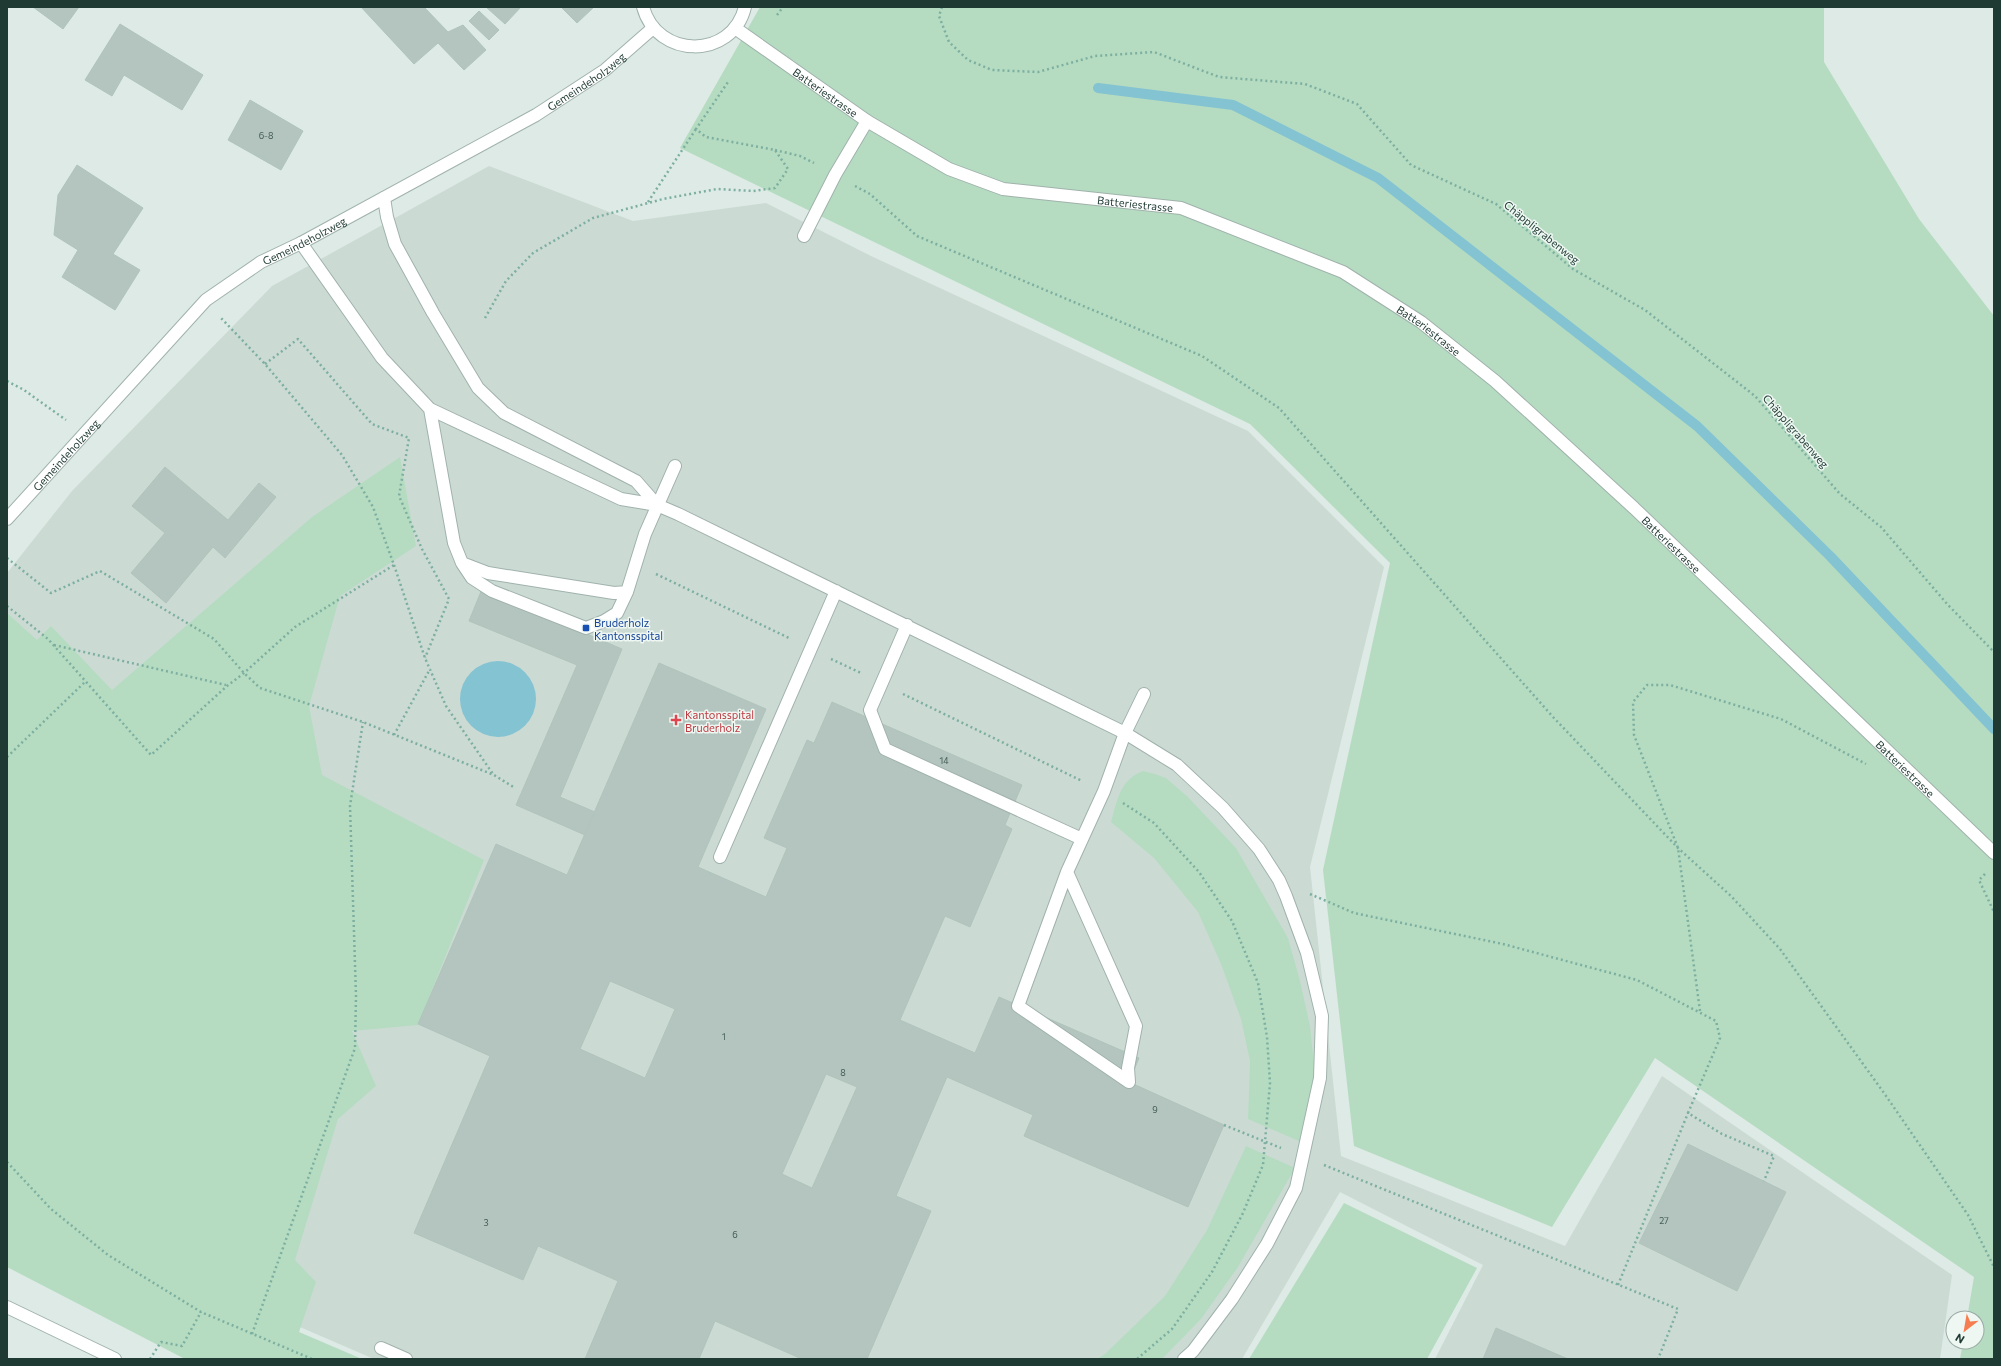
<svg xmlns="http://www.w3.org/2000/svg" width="2001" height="1366" font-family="Commissioner,sans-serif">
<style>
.built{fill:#ccdad4}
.green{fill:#b5dcc1}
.water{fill:#83c3d2}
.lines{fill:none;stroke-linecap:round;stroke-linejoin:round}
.stream{stroke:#83c3d2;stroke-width:10}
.building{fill:#b3c5be;stroke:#b0c4bc;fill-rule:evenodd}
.lane-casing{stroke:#a0b2ac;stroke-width:14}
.street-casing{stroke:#a0b2ac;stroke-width:14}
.path{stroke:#7dafa1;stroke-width:2.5;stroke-dasharray:2 3;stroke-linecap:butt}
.lane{stroke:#fff;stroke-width:12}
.street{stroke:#fff;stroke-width:12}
.transit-dot{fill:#1a4fb4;stroke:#eef7f2;stroke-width:1.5}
.health-dot{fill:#e0444e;stroke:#eef7f2;stroke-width:1.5}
.labels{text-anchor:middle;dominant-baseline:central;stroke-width:3;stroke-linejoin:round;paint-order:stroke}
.number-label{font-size:9px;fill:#445d56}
.street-label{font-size:11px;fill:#1f3a33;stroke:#eef7f2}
.transit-label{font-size:11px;fill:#164399;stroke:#eef7f2;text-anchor:start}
.health-label{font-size:11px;fill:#be3a42;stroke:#eef7f2;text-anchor:start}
</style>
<rect width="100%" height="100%" fill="#ddeae5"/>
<path class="built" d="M489,166L633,221L766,203L871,256L1248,431L1384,567L1310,867L1341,1156L1565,1246L1662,1076L1952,1275L1940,1359H1435L1483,1265L1340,1192L1242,1359H374L202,1285L7,1151V573L72,491L272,286Z"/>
<path class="green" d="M760,7H1824V62L1919,219L1994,316V1359H1960L1963,1342H1977V1318H1967L1974,1277L1655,1058L1552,1227L1354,1146L1323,870L1390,563L1250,424L680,148Z
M400,457L416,546L340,596L309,706L322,775L484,860L418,1025L352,1031L376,1086L338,1119L295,1260L316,1282L299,1332L362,1359H185L7,1267V613L37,640L51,626L112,690L312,517Z
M1143,771L1155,774L1166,778L1188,797L1236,848L1288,938L1300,981L1310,1026L1315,1074L1308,1145L1248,1119L1250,1061L1241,1019L1221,964L1198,912L1154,858L1111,822C1117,801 1120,779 1143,771Z
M1246,1146L1295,1168L1238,1267L1201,1319L1162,1359H1097L1105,1354L1165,1296L1207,1230Z
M1344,1203L1477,1268L1427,1359H1249Z"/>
<path class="water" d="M460 699a38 38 0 1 1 76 0a38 38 0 1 1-76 0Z"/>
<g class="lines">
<path class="stream" d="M1098,88L1233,105L1378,178L1697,426L1830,556L1994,729"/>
</g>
<path class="building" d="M33,7H79L63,29Z
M361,7H424L448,32L463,25L486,50L464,70L438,43L414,64Z
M486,7H521L505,24Z
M561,7H594L577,23Z
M479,11L499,30L489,40L469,21Z
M120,24L203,75L182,110L124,75L112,96L85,80Z
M250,100L303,131L281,170L228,140Z
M77,165L143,208L113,254L140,270L115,310L62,277L78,250L54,235L58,195Z
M165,467L228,520L259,483L276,497L225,558L213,547L166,603L131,573L165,533L132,506Z
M482,589L622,649L560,797L595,812L585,835L516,805L577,665L469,621Z
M659,663L766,709L698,867L766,897L787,848L764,838L807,740L814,743L832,702L1022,785L1005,825L1012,829L970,927L945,916L900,1020L975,1053L999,997L1139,1058L1129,1082L1224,1125L1188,1207L1024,1136L1033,1115L947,1077L896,1196L931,1211L867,1359H802L715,1321L699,1359H585L618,1281L538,1246L523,1280L414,1233L490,1056L418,1024L496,844L567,875ZM610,981L675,1009L645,1078L580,1049ZM826,1074L857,1087L812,1188L782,1174Z
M1688,1144L1786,1192L1737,1291L1639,1243Z
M1496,1328L1568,1359H1483Z"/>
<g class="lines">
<g class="lane-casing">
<path id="lane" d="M384,198L387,217L395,244L433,313L478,388L504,413L636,481L657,505
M804,236L835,175L867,121
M301,243L382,358L430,409L621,499L657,505L678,514L1125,733L1177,765L1223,808L1259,849L1279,880L1286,896L1307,953L1322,1016L1320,1078L1296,1188L1267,1244L1232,1299L1193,1351L1184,1359
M430,409L454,543L462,563L472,578L492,591L586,628L604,621L617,613L627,592L645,534L675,466
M462,563L488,573L614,593L627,592
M907,625L870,710L885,749L1082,839
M720,857L836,591
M1067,872L1136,1026L1128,1068L1129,1082
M1129,1082L1018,1006L1067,872L1104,791L1125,733L1144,694
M381,1348L406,1359"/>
</g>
<g class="street-casing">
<g id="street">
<path d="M643,7C657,59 732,60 745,7"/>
<path id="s1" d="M735,28L867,121L949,169L1003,189L1181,208L1343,272L1421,322L1495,381L1634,508L1994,853"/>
<path id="s2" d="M7,519L206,300L261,262L301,243L536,115L605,70L653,28"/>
<path d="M7,1307L115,1359"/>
</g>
</g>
<path class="path" d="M942,7L939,16L949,42L968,60L992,70L1038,72L1095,56L1154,52L1219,77L1305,84L1357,104L1411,165L1496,204L1573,269L1645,310L1755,396L1840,494L1881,527L1948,605L1994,652
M777,15L783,7
M775,150L800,156L814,163
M855,186L870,194L917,236L1202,356L1279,408L1553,717L1678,848L1731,896L1780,949L1884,1093L1968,1215L1994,1267
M648,202L696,129
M485,318L506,281L533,253L593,218L663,199L717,189L753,191L775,188L788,169L775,150L706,137L696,129L728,82
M265,364L298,339L372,424L409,438L399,496L422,549L449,599L425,658
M7,381L24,390L66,420
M7,558L51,593L100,571L214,639L244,673L260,688L363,722L494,775L515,788
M394,565L425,658L446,706L493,774
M656,574L791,639
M7,606L48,639L151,755L227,686L244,673L295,627L394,565L373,507L342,455L265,364L221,318
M54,645L226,685
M831,659L861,673
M903,694L1082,781
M394,735L430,669
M7,757L86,681
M1123,803L1154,823L1199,872L1232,921L1258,983L1267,1037L1270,1083L1263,1165L1243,1213L1212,1272L1172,1329L1137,1359
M1985,874L1979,880L1994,912
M1310,894L1354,913L1503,944L1637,980L1716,1021L1720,1038L1688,1113L1722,1134L1774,1156L1764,1181
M1700,1011L1678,848L1634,735L1633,702L1647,685H1670L1781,719L1866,764
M1224,1125L1281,1148
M7,1162L51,1209L108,1255L201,1312L312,1359
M1324,1165L1678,1309L1658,1359
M1618,1285L1688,1113
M252,1334L355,1048L356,996L350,806L363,722
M150,1359L161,1342L182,1346L201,1312"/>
<use href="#lane" class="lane"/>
<use href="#street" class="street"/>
</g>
<rect class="transit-dot" x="582" y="624" width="8" height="8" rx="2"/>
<path class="health-dot" d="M674 714h4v4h4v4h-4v4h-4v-4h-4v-4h4z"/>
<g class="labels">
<g class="number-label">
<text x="266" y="135">6-8</text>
<text x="944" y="760">14</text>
<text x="724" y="1036">1</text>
<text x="843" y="1072">8</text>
<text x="1155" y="1109">9</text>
<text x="1664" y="1220">27</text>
<text x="486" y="1222">3</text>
<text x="735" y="1234">6</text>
</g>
<g class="street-label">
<text stroke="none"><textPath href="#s2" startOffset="735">Gemeindeholzweg</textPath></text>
<text stroke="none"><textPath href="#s1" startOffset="111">Batteriestrasse</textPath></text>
<text stroke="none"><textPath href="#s1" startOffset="447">Batteriestrasse</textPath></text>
<text transform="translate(1542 232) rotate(39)">Chäppligrabenweg</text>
<text stroke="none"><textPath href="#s2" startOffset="411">Gemeindeholzweg</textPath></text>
<text stroke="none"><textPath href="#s1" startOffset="771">Batteriestrasse</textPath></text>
<text transform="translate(1796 431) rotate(49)">Chäppligrabenweg</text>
<text stroke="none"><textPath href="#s2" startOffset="87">Gemeindeholzweg</textPath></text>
<text stroke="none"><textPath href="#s1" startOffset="1095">Batteriestrasse</textPath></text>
<text stroke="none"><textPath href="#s1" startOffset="1419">Batteriestrasse</textPath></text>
</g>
<g class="transit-label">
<text x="594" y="622">Bruderholz<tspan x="594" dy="13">Kantonsspital</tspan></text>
</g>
<g class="health-label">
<text x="685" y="714">Kantonsspital<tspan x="685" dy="13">Bruderholz</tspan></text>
</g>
</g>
<rect width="2001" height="1366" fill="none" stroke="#1f3a33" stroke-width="16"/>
<g transform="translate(1965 1330) rotate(211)"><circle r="19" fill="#eef7f2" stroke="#9baba6"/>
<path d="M0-3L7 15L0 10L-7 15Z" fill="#f67d4f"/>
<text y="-6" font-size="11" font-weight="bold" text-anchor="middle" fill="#1f3a33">N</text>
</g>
</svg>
